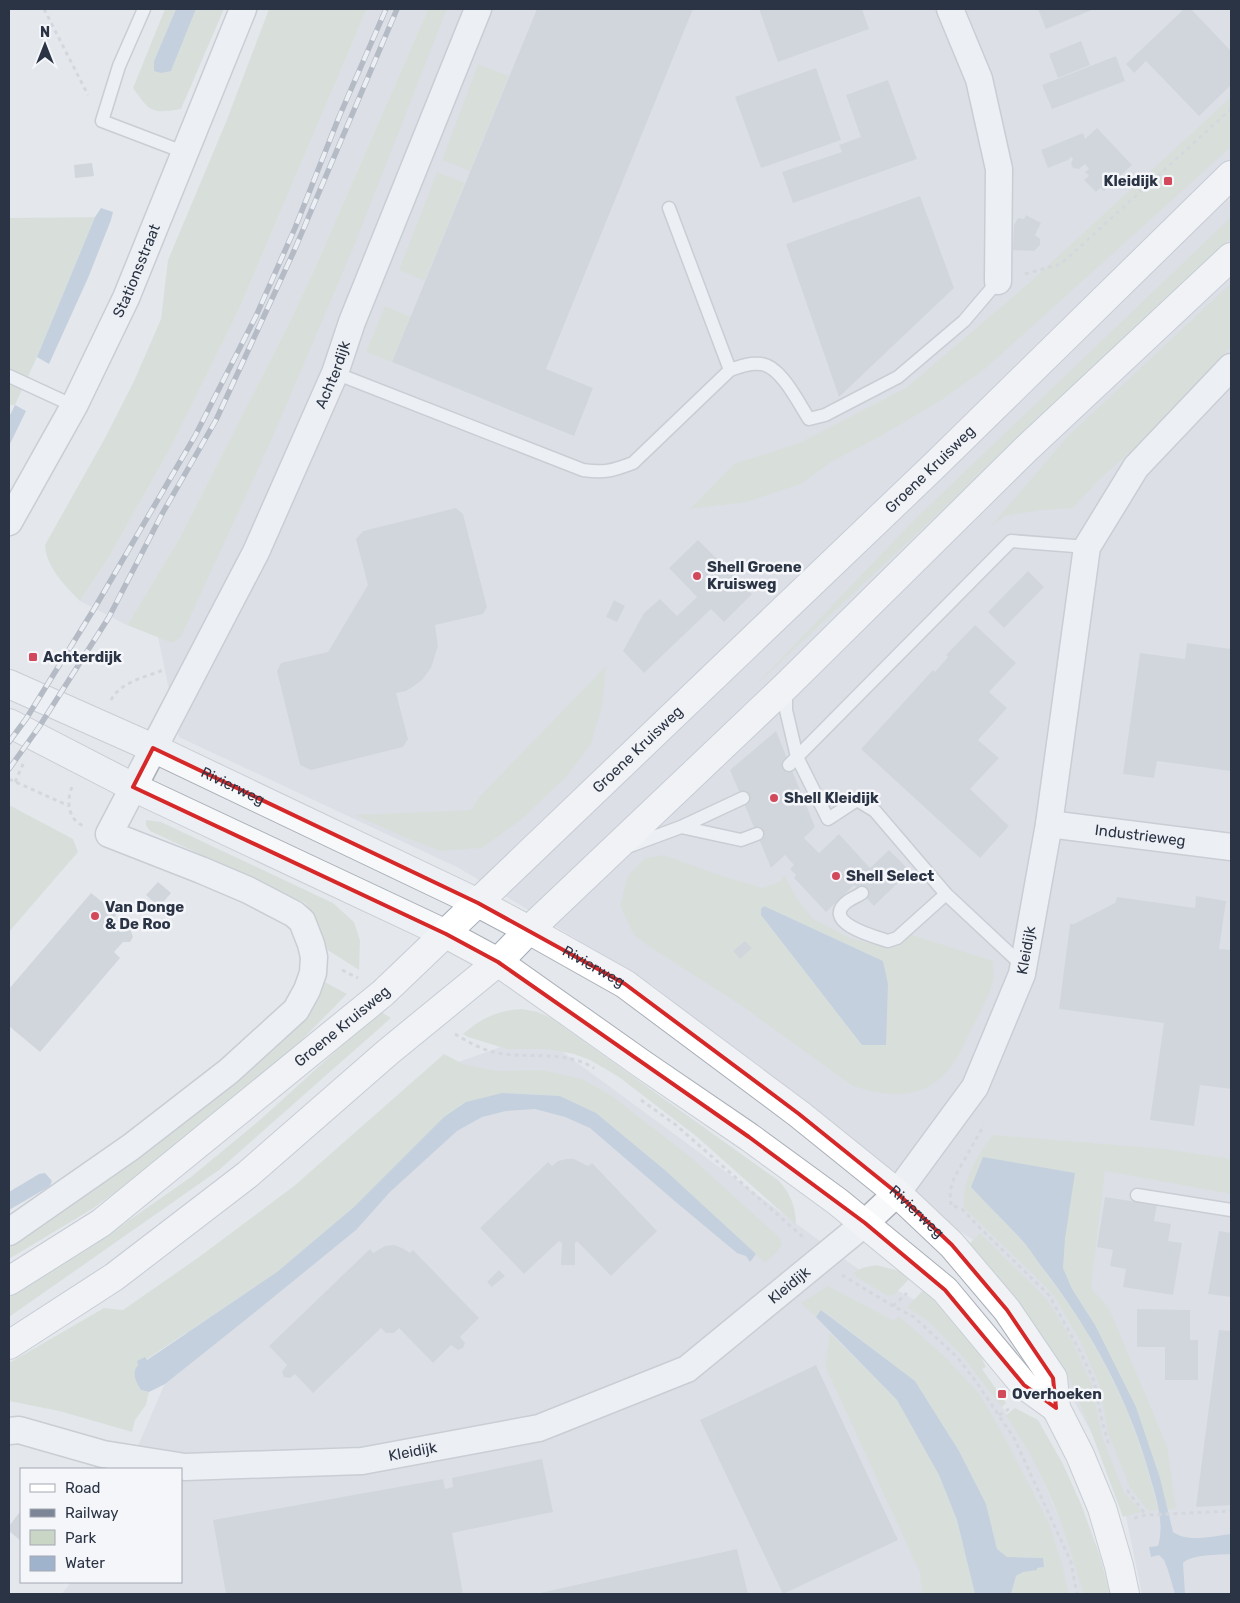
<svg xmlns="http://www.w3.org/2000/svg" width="1240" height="1603" font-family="Rubik,sans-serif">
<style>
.built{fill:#d2d6de}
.green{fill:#c9d6c5;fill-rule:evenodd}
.water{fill:#9fb4cc}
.building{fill:#bbc0ca}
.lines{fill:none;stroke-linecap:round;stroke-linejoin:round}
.service-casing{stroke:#a9aeb7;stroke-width:15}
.minor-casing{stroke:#a9aeb7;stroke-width:29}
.tertiary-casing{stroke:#a9aeb7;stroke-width:30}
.secondary-casing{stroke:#a9aeb7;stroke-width:30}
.primary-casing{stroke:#a3abb8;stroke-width:30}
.path{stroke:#c2c5cb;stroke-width:3;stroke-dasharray:4 4;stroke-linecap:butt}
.service{stroke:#f7f8fa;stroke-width:12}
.minor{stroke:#f7f8fa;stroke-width:26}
.tertiary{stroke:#f7f8fa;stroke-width:28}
.secondary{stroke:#fff;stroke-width:28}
.primary{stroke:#fff;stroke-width:28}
.rail-casing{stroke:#7d8696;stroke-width:5.5}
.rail{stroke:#f4f6f9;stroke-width:4;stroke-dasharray:11;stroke-linecap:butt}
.marked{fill:none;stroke:#d62828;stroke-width:4;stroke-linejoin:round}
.poi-dot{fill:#d1495b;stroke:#f4f6f9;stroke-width:2}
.labels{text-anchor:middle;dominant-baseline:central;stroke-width:5;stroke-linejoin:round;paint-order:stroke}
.poi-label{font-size:15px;font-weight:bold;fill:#2b3445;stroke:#f4f6f9;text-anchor:start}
.street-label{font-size:15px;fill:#2b3445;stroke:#f4f6f9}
</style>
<rect width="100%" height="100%" fill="#e4e7ec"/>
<path class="built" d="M367,9H428L313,272L286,329L180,537L127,625L80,601L108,559L169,451L238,312Z
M438,9H1231V1594H1142L1119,1483L993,1253L946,1222L654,986L459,868L179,737L154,618Z
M538,1034L858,1269L946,1317L1034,1458L1090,1594H62L71,1582H181V1469H128L209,1281L433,1071Z"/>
<path class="green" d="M165,9H176L154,61L171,71L196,9H224L181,109C151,114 150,112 133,88Z
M269,9H367L238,312L169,451L108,559L80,601C65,586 46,567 45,545L105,438L134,381L161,319L168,260L226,122Z
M428,9H447L355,244L271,441L181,637L172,643L127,625L180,537L286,329L313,272Z
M478,64L509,76L470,171L442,160Z
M1231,97V147L985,369L940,401L879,437L831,462L801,484L747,502L690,509L734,464L799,443L906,388L1031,281Z
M437,172L465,183L425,281L399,270Z
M95,217L37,357L15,405H9V218Z
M1231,217V238L752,689L915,519Z
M1231,283V347L1157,428L1101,478L1073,508L1041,510L1005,516L990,527L1067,437Z
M385,306L411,317L392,362L366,352Z
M606,666L602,707L591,744L567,776L522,819L482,848L441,851L404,837L355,815L471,810L479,797Z
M9,805L73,839L78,852L9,932Z
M146,820L161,822L333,903L354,922L360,940L359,970L323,947L313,914L305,903L150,831L146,825Z
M664,855L722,876L763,888L781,881L784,875L796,897L813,919L850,938L884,947L912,935L993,961C993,967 994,975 993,981C990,995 980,1013 973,1026C965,1043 955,1066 941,1078C915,1101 881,1096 851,1085L742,1006L647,945L634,935L620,906L628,875L645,858ZM764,906L883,961L862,1045L761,915V910Z
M321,980L347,994L284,1058L188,1139L92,1209L9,1259V1243L150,1149L304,1021L316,997Z
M522,1009L538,1012L551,1018L779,1181C791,1194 796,1208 796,1225L696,1136L619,1077L590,1060L574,1054L546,1049H507L468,1037L463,1034C481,1018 498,1010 522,1009Z
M380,1011L391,1018L219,1170L9,1317V1296L85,1251L191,1177L261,1119Z
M444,1054L463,1064L496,1071L542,1070L582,1079L612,1096L693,1159L780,1238L782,1244L778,1251L765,1263L666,1171L560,1096L502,1093L354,1207L277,1272L138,1365L141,1390L149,1392L146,1405L135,1420L132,1432L59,1411L9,1401V1363L104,1308L123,1310L199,1257L294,1186Z
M993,1135L1165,1149L1231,1159V1194L1105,1171L1091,1288L1109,1308L1167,1446L1176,1508L1167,1510L1160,1478L1136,1407L1095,1325L1072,1289L1063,1268L1065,1239L971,1187L1027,1246L1080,1320L1103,1361L1127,1410L1146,1463L1158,1510L1148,1511L1130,1488L1108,1433L1099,1384L1080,1341L1054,1296L1038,1279L964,1208C961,1183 977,1154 993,1135Z
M980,1233L1047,1299L1073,1342L1092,1385L1102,1436L1124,1492L1142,1512L1123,1517L1089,1426L1068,1375L1035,1326L1004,1290L964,1249Z
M876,1265L900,1271L910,1278L895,1294L888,1296L858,1278L853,1273L862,1268Z
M828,1286L894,1321L899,1316L943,1355L979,1393L1006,1440L1049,1523L1062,1564L1069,1594H1011L1016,1576L1023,1572L1037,1570V1568L1044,1567L1043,1559H1036L1035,1557H1007L997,1549L986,1504L959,1451L915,1381L822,1310L816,1317L801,1303Z
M927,1286L965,1323L986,1367L982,1369L1006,1403L1002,1407L962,1356L928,1321L907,1307Z
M830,1333L897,1400L939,1475L957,1520L975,1594H922L920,1573L825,1366Z
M1015,1408L1038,1420L1063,1464L1081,1504L1100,1556L1110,1594H1083C1070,1546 1054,1498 1030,1454C1022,1441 1014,1428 1006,1415Z"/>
<path class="water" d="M176,9H196L171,71L161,73L154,71V61Z
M101,208L113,212L111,220L88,278L49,364L37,357L95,217Z
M15,405L26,411L9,446V417Z
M764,906L883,961L888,984L886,1045H862L761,915V909Z
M502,1093L560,1096L596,1113L666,1171L756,1254L750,1262L746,1256L737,1253L677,1203L590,1128L565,1117L535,1109L506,1111L482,1117L457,1131L390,1192L356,1230L254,1313L165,1384L149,1392L141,1390C136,1382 131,1373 138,1365L137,1361L145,1357L147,1360L277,1272L354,1207L444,1117L466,1102Z
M983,1157L1075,1173L1065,1239L1063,1268L1072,1289L1095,1325L1136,1407L1160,1478L1173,1532C1188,1543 1214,1536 1231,1534V1554C1219,1555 1191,1554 1183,1563L1185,1594H1175L1168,1570L1164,1560L1159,1555L1151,1557L1149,1547L1158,1546C1165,1523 1156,1498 1150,1476C1129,1399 1090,1329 1042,1267C1036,1260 1032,1252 1026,1245C1009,1225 989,1207 971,1187Z
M45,1173L52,1181L50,1186L9,1210V1192L39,1174Z
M821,1310L915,1381L959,1451L986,1504L997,1549L1007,1557L1043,1558L1044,1567L1037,1568V1570L1023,1572L1016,1576L1011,1594H975L957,1520L939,1475L897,1400L816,1317Z"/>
<path class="building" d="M537,9H693L546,369L593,388L574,436L392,362Z
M759,9H862L869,29L778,62Z
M1038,9H1094L1046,29Z
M1184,9H1191L1231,51V85L1199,116L1146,61L1134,73L1126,64Z
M1081,41L1090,65L1058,78L1049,54Z
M1116,56L1125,81L1052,109L1042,85Z
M816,68L841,140L761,168L735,97Z
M888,80L917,159L793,203L782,172L842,152L839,145L861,137L846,95Z
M1097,128L1132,165L1104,191L1100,188L1096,192L1084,180L1089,176L1085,172L1089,169L1085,164L1079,169L1073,168L1071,164L1073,158L1071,157L1068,160L1048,168L1041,150L1083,133L1085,139Z
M92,163L94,176L75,178L74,165Z
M920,196L954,288L839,397L786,244Z
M1026,215L1041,223L1035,235L1040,239V245L1034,251L1013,250L1014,225L1018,218L1024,219Z
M456,508L463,514L487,607L483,614L435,625L438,646L431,668L422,680L414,686L406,691L396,693L408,739L403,747L311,770L300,765L277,671L281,663L328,652L368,585L356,539L363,531Z
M698,540L752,594L724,622L711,609L644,673L623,651L644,613L660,599L677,616L697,597L669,568Z
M1028,571L1044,587L1004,628L988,612Z
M614,600L625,606L617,622L606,617Z
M975,625L1016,663L989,692L1007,708L978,740L999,758L970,789L1009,826L980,858L861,749L933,670L935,672L948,657L946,655Z
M1187,643L1231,649V771L1157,761L1154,778L1123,774L1140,653L1185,659Z
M776,731L815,827L804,838L819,853L839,834L870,868L889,850L910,871L874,906L854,885L826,912L794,878L796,875L790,869L794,865L785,855L771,868L730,770Z
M158,882L171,893L159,907L146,895Z
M91,893L117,914L111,921L120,930L127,927L130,928L133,937L130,942H123L114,952L120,958L40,1052L9,1026V989Z
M1196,896L1226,901L1219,949L1231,950V1089L1200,1085L1194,1126L1150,1120L1164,1023L1059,1009L1070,924H1074L1115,903L1117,897L1195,908Z
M745,941L752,948L740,959L733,951Z
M566,1159H574L588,1166L592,1163L657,1231L611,1276L577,1241L575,1243V1265H561L562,1243L559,1241L524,1274L480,1228L548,1162L552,1166L558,1161Z
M1105,1197L1157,1205L1154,1221L1171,1224L1168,1241L1182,1243L1173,1295L1123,1287L1126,1269L1110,1266L1113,1250L1097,1247Z
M1219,1231L1231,1233V1297L1208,1294Z
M394,1245L402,1248L410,1253L413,1250L479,1318L460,1337L465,1343L463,1348L458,1350L451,1345L433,1363L399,1328L394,1333H386L381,1328L313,1393L295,1374L290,1378L284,1377L282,1372L287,1365L269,1346L370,1249L373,1253L385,1246Z
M499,1270L505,1276L492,1287L487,1282Z
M1137,1309L1190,1310V1340H1198V1380H1165V1347H1137Z
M1219,1330L1231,1331V1505L1196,1507Z
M816,1365L898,1540L783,1594L700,1420Z
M542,1459L553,1512L452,1533L463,1594H226L213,1520L443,1479L445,1489L453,1487L452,1478Z
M19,1513L21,1515V1541L9,1531V1526Z
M737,1549L748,1594H540V1593Z"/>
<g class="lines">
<g class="service-casing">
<path id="service" d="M144,9L119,66L102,121L186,153
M669,208L730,370
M335,373L583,470C604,473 612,471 633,463L730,370C741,366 750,363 761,364C781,366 799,404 809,419L825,415L898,377L964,321L998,281
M9,376L74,406
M786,688V710L797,757L828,819L857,800L875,811L946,894L1023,966
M789,765L1011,541L1087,547
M681,827L741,840L757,834
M627,847L681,827L743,798
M862,893C858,896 852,898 848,901C819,922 875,937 888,941L897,938L946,894
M1137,1195L1231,1210"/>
</g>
<g class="minor-casing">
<g id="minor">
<path d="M950,9L979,79L999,169L998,281"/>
<path id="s1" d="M9,522L74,406L126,298L243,9"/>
<path id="s2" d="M1049,824L1231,847"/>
<path id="s3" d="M9,1232L131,1147L229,1071L296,1010L307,990L313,973L314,957L311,944L302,921L294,914L248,890L201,870L109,834L256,552L335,373L352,322L478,9"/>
<path id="s4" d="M9,1431L19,1430L103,1454L185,1467L362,1461L539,1428L687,1369L865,1223L897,1193L975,1087L1022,974L1049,824L1087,547L1136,467L1231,367"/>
</g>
</g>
<g class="tertiary-casing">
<g id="tertiary">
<path id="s5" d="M9,684L153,748L478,903"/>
<path d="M9,723L133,787L446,934"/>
</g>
</g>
<g class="secondary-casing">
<g id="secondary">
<path id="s6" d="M478,903L529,930L625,984L799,1114L897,1193L952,1245L1007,1310L1053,1378L1056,1408L1080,1455L1102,1508L1119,1566L1125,1594"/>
<path d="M446,934L498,962L642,1064L749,1137L838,1202L945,1290L1024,1385L1056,1408"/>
</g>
</g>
<g class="primary-casing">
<g id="primary">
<path id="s7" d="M9,1281L101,1223L383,993L936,464L1231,175"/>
<path d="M9,1345L114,1277L247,1175L388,1052L498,962L529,930L786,686L1026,449L1231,257"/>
</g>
</g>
<path class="path" d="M44,9L88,95
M1025,274L1061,264L1231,109
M111,700C120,682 146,677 163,670
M9,779L69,806
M15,782L24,762
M72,787C66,801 68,820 84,826
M342,970L358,978
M455,1034C467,1041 480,1049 493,1052C526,1060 563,1049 594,1068
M641,1100L676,1125L804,1238
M951,1205L950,1191L954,1178L984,1125
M954,1206L962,1209L980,1228L1049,1295L1080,1351L1094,1381L1102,1421L1109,1445
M842,1275L893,1306L914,1317L957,1357L977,1383L1014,1438L1071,1562L1077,1594
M893,1306L907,1293
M999,1415L1009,1409
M1127,1490L1146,1515
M1134,1518L1146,1515L1231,1511"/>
<use href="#service" class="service"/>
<use href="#minor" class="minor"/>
<use href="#tertiary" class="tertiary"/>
<use href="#secondary" class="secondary"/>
<use href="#primary" class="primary"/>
<g class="rail-casing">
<path id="rail" d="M9,742L26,719L94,609L195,436L256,316L295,228L339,117L386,9
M9,769L39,727L109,617L162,514L216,420L294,251L397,9"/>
</g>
<use href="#rail" class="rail"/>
</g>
<path d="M0 0H1240V1603H0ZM153,748L478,903L625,984L799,1114L897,1193L952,1245L1007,1310L1053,1378L1056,1408L1024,1385L945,1290L865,1223L749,1137L498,962L446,934L133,787Z" fill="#e4e7ec" fill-opacity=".55" fill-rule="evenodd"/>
<path class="marked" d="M153,748L478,903L625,984L799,1114L897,1193L952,1245L1007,1310L1053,1378L1056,1408L1024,1385L945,1290L865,1223L749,1137L498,962L446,934L133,787Z"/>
<g class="poi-dot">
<rect x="1163" y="176" width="10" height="10" rx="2.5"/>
<circle cx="697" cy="576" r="5"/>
<rect x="28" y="652" width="10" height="10" rx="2.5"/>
<circle cx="774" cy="798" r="5"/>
<circle cx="836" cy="876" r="5"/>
<circle cx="95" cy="916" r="5"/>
<rect x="997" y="1389" width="10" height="10" rx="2.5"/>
</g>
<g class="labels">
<g class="poi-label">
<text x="1158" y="181" text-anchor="end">Kleidijk</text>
<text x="707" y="567">Shell Groene<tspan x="707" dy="17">Kruisweg</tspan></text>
<text x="43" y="657">Achterdijk</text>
<text x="784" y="798">Shell Kleidijk</text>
<text x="846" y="876">Shell Select</text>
<text x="105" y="907">Van Donge<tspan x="105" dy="17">&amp; De Roo</tspan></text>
<text x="1012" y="1394">Overhoeken</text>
</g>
<g class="street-label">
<text stroke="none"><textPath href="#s1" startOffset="282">Stationsstraat</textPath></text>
<text stroke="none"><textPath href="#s3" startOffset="1182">Achterdijk</textPath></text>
<text stroke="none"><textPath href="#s7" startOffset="1230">Groene Kruisweg</textPath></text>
<text stroke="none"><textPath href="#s7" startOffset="825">Groene Kruisweg</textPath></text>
<text stroke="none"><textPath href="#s5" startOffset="246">Rivierweg</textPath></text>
<text stroke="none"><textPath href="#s2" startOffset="92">Industrieweg</textPath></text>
<text stroke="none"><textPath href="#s4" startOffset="1249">Kleidijk</textPath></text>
<text stroke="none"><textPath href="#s6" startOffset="132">Rivierweg</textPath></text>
<text stroke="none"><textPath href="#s7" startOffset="420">Groene Kruisweg</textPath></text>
<text stroke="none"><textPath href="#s6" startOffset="538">Rivierweg</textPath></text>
<text stroke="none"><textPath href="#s4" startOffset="829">Kleidijk</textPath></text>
<text stroke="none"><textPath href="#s4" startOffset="409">Kleidijk</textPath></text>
</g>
</g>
<rect width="1240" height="1603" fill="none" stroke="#2b3445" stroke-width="20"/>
<rect x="20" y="1468" width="162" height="115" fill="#f4f6f9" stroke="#a4a8b1"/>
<rect x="30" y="1484" width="25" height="8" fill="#ffffff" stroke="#a4a8b1"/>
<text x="65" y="1493" font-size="15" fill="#2b3445">Road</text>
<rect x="30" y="1509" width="25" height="8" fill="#7d8696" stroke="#a4a8b1"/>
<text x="65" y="1518" font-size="15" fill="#2b3445">Railway</text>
<rect x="30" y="1530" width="25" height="15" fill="#c9d6c5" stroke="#a4a8b1"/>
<text x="65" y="1543" font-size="15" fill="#2b3445">Park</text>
<rect x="30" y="1556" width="25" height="15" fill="#9fb4cc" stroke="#a4a8b1"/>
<text x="65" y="1568" font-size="15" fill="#2b3445">Water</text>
<g transform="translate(45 45)" stroke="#f4f6f9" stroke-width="4" paint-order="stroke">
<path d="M0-4L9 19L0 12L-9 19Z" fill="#2b3445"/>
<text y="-8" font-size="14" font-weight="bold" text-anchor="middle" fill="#2b3445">N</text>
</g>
</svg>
